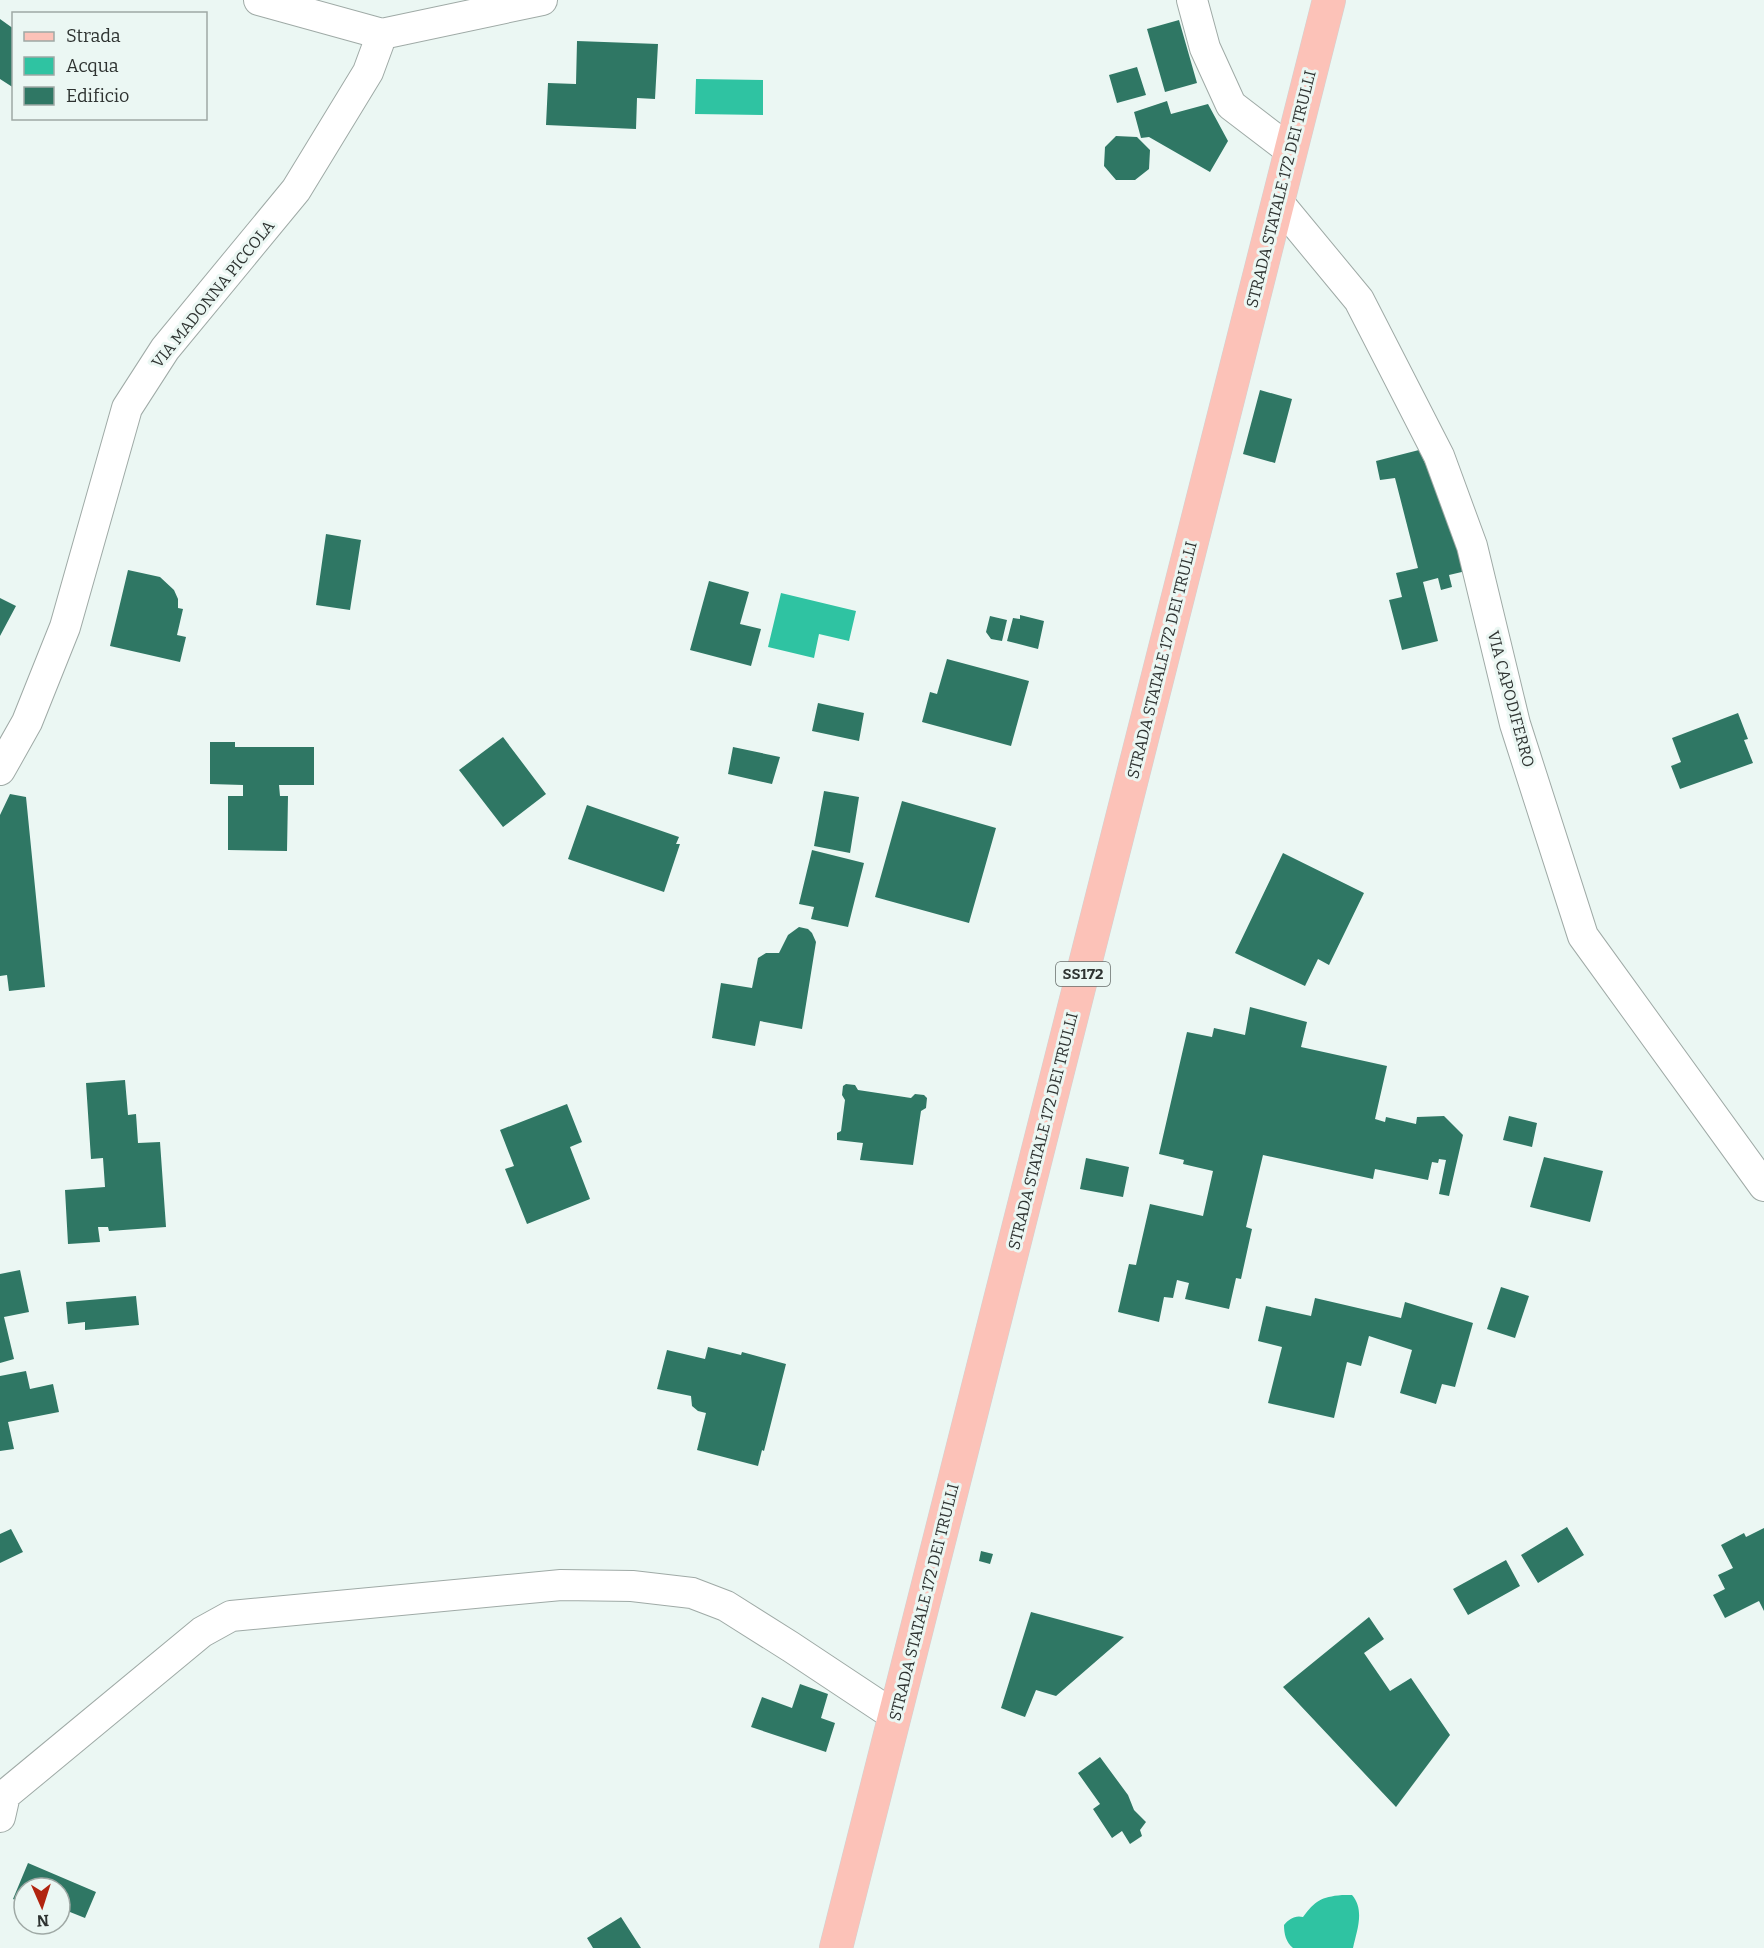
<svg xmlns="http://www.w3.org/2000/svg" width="1764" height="1948" font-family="Bitter,serif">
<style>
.water{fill:#2fc3a2}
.building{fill:#2f7764}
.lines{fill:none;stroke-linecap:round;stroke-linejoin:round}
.street-casing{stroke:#9faaa6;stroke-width:32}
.primary-casing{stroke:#d1d2d2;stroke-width:34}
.street{stroke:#fff;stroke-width:30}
.primary{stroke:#fcc2b8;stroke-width:33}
.labels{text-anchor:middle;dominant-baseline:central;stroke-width:6;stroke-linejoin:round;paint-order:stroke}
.shield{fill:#ebf7f3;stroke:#676e6b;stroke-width:1.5}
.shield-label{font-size:15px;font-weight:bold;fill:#2e3331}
.street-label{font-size:16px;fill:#2e3331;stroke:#ebf7f3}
</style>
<rect width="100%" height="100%" fill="#ebf7f3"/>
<path class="water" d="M696,79L763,80V115L695,114Z
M781,593L856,611L849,641L819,634L814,658L768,647Z
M1342,1895H1352C1365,1910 1357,1930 1353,1948H1293C1286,1942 1284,1934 1284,1925C1289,1919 1295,1915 1303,1917C1315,1901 1321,1897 1342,1895Z"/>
<path class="building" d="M0,19L14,29V88L0,79Z
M1179,20L1197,83L1165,92L1147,29Z
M577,41L658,44L655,99L637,98L636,129L546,125L548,83L576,84Z
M1137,67L1146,95L1117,103L1109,75Z
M1167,101L1171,114L1208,104L1228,141L1210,172L1149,137L1141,138L1134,112Z
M1116,136L1137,137L1150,150L1149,169L1135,180H1116L1104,166L1105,147Z
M1260,390L1292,399L1275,463L1243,454Z
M1419,450L1455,529L1466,571L1449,575L1452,587L1441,590L1438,578L1423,582L1438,641L1402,650L1389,600L1402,597L1396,573L1418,568L1395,478L1380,480L1376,461Z
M326,534L361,540L350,610L316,605Z
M128,570L160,577L174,590L178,599V608L183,609L177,635L186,637L180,662L110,646Z
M709,581L749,592L740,624L761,629L751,666L690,650Z
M0,598L16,606L0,636Z
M1020,615L1044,621L1038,649L1007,641L1013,618L1020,619Z
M990,616L1007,620L1002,641L991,639L986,632Z
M947,659L1029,681L1011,746L922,722L930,692L937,694Z
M818,703L864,713L859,741L812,731Z
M1738,713L1748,739L1744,740L1753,763L1680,789L1671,766L1681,762L1672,738Z
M503,737L546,794L503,827L459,770Z
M210,742H235V747H314V785H279L280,796H288L287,851L228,850V796H243V785L210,784Z
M733,747L780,757L772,784L728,774Z
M824,791L859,797L850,853L814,846Z
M10,794L26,797L45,987L9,991L7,975L0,976V815Z
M902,801L996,828L969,923L875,897Z
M587,805L679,837L676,844H680L664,892L568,859Z
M812,850L864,863L848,927L811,919L814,907L799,904Z
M1283,853L1364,893L1329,965L1318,959L1305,986L1235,953Z
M799,927L808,929L812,933L816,942L802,1029L760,1021L755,1046L712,1038L721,983L752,988L758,958L766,953H779L788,935Z
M1250,1007L1307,1022L1301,1047L1387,1066L1375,1119L1385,1122L1386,1117L1416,1124L1417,1117L1444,1116L1463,1135L1449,1196L1439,1194L1446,1160L1439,1159L1438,1163L1432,1162L1428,1180L1375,1169L1373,1179L1263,1155L1246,1227L1252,1229L1241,1279L1236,1278L1229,1309L1185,1299L1189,1283L1177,1280L1173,1298L1164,1297L1159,1322L1118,1312L1129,1264L1136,1265L1150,1204L1203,1216L1213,1171L1183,1164L1184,1160L1159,1154L1187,1032L1212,1037L1214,1028L1245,1035Z
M125,1080L128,1115L136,1114L138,1143L160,1142L166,1227L109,1231L108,1227H98L100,1242L68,1244L65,1190L105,1187L103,1158L91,1159L86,1083Z
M846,1084L855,1085L858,1090L911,1098L915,1094L924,1095L927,1098L926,1108L921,1111L913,1165L860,1160L863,1143L837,1140V1133L841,1131L845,1100L842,1095L843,1086Z
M567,1104L582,1142L570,1147L590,1199L527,1224L505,1169L514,1166L500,1130Z
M1509,1116L1537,1123L1532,1147L1503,1140Z
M1544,1157L1603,1171L1590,1222L1530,1207Z
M1086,1158L1129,1167L1123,1197L1080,1189Z
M20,1270L29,1312L4,1317L14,1359L0,1363V1274Z
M1501,1287L1529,1296L1515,1338L1487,1329Z
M136,1296L139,1325L85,1330V1322L68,1324L66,1302Z
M1315,1298L1401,1318L1405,1302L1473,1323L1455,1387L1442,1384L1436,1404L1400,1393L1412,1350L1369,1336L1361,1366L1347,1362L1334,1418L1268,1403L1282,1347L1258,1341L1266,1306L1311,1316Z
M708,1347L741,1355L742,1352L786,1364L764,1451L762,1450L758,1466L697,1450L706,1413L698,1411L692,1406L691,1396L657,1389L667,1350L705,1359Z
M26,1371L30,1389L53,1384L59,1412L8,1422L14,1449L0,1451V1376Z
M1567,1527L1584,1555L1538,1583L1521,1555Z
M1764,1528V1611L1759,1601L1725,1618L1713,1595L1725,1589L1718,1575L1733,1568L1721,1545L1744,1533L1746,1537Z
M11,1529L23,1552L0,1563V1534Z
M981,1551L993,1554L990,1564L979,1561Z
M1506,1560L1520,1586L1468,1615L1453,1589Z
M1031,1612L1124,1637L1056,1696L1036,1690L1025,1717L1001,1708Z
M1369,1617L1384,1639L1364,1653L1390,1691L1411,1678L1450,1735L1396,1807L1283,1687Z
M800,1684L828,1694L821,1718L835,1723L826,1752L751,1727L762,1697L792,1708Z
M1100,1757L1128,1795L1134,1810L1146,1822L1140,1830L1142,1836L1130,1844L1122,1831L1112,1838L1093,1809L1100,1804L1078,1773Z
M28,1863L96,1892L85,1918L60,1908V1888H24V1904L13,1899Z
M621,1917L641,1948H593L587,1938Z"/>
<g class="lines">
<g class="street-casing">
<path id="street" d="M259,0L382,34L542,0
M1192,0L1205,48L1231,105L1291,151
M1278,202L1359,300L1439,456L1472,546L1515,724L1583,936L1764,1186
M0,770L27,722L65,627L127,408L165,349L296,190L368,72L382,34
M0,1817L5,1795L202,1632L231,1616L561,1585L632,1586L692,1593L726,1606L791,1647L895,1716"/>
</g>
<g class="primary-casing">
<path id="primary" d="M836,1948L1329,0"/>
</g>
<use href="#street" class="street"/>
<use href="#primary" class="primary"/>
</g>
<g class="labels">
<rect class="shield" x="1056" y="962" width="54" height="24" rx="4.5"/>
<g class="shield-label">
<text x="1083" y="974">SS172</text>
</g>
<g class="street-label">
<text transform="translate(1281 189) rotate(-76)">STRADA STATALE 172 DEI TRULLI</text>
<text transform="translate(213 294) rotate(-51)">VIA MADONNA PICCOLA</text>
<text transform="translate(1162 660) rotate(-76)">STRADA STATALE 172 DEI TRULLI</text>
<text transform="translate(1511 699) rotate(75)">VIA CAPODIFERRO</text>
<text transform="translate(1043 1131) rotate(-76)">STRADA STATALE 172 DEI TRULLI</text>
<text transform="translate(924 1602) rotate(-76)">STRADA STATALE 172 DEI TRULLI</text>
</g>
</g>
<rect x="12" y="12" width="195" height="108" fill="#ebf7f3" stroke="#9fa9a5" stroke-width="1.5"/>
<rect x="24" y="32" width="30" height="9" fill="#fcc2b8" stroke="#9fa9a5" stroke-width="1.5"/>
<text x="66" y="42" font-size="18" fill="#2e3331">Strada</text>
<rect x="24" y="57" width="30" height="18" fill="#2fc3a2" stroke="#9fa9a5" stroke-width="1.5"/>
<text x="66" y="72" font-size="18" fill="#2e3331">Acqua</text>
<rect x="24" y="87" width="30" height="18" fill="#2f7764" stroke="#9fa9a5" stroke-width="1.5"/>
<text x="66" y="102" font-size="18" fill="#2e3331">Edificio</text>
<g transform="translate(42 1906) rotate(177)"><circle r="28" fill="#ebf7f3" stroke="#9fa9a5" stroke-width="1.5"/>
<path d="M0-4.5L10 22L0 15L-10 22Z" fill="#b1240f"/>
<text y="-9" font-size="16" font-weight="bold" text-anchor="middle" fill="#2e3331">N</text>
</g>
</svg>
